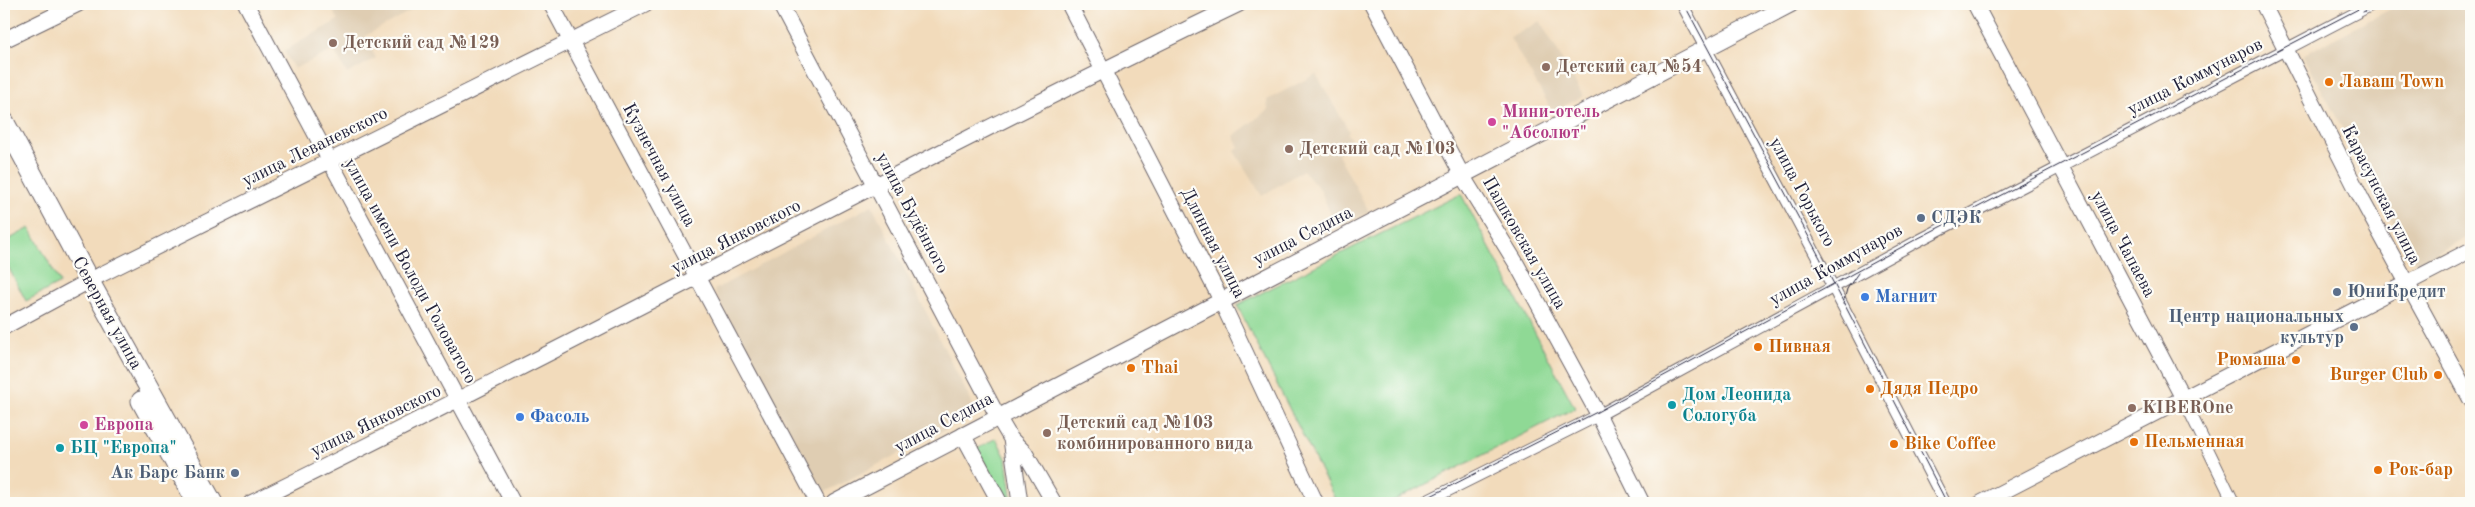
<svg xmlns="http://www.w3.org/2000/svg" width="2475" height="507" font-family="'Old Standard TT',serif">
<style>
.built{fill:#dfcdb2}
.green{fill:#8fd995;stroke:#587e68}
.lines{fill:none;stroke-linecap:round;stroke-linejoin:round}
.minor-casing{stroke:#6b6368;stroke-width:13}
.tertiary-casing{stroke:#6b6368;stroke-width:17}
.secondary-casing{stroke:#6b6368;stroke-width:18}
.primary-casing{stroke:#6b6368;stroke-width:21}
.minor{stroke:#fff;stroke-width:11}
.tertiary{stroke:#fff;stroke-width:15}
.secondary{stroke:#fff;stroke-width:16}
.primary{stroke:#fff;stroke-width:19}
.tram{stroke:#22223b;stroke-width:1}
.education-dot{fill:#8d6e63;stroke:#fdfcf7;stroke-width:2}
.food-dot{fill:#e8710a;stroke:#fdfcf7;stroke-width:2}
.hotel-dot{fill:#d1479c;stroke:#fdfcf7;stroke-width:2}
.service-dot{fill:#5c6f8a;stroke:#fdfcf7;stroke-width:2}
.shop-dot{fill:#3f7fe0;stroke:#fdfcf7;stroke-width:2}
.culture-dot{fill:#0f9aa8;stroke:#fdfcf7;stroke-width:2}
.labels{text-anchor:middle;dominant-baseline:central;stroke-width:4.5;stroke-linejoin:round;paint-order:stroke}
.education-label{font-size:18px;font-weight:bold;fill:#785e54;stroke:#fdfcf7;text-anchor:start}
.street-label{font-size:18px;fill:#22223b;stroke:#fdfcf7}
.food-label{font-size:18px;font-weight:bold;fill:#c56008;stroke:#fdfcf7;text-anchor:start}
.hotel-label{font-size:18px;font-weight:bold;fill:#b23c85;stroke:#fdfcf7;text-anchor:start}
.service-label{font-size:18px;font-weight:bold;fill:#4e5e75;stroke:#fdfcf7;text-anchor:start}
.shop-label{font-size:18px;font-weight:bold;fill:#366cbe;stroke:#fdfcf7;text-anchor:start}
.culture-label{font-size:18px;font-weight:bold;fill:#0d838f;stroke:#fdfcf7;text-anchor:start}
</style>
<rect width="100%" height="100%" fill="#fdfcf7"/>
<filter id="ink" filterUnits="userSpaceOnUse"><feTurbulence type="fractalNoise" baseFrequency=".02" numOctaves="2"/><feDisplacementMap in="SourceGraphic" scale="10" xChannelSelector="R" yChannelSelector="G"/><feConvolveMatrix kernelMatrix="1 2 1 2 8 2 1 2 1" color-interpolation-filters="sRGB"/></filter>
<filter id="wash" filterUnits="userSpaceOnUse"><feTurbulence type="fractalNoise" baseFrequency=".0096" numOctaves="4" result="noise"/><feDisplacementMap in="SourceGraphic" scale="20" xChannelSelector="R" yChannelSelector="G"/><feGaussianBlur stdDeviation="1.12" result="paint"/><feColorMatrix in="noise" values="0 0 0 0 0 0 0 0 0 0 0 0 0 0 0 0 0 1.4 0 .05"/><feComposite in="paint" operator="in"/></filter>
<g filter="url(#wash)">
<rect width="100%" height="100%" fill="#f2dbbb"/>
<path class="built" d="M329,4H423L365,36L376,58L347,74L334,50L294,69L284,51L338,20Z
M2400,4H2471V234L2416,265L2303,55Z
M1540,21L1583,96L1553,112L1510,38Z
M1316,74L1349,131L1347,134L1351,139L1338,154L1369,212L1336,227L1320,189L1303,170L1262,196L1234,151L1239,147L1233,136L1268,110L1267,100Z
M872,205L977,413L823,493L714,290Z"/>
<path class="green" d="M1461,194L1575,408L1389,503H1337L1237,305Z
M30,228L60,283L26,301L4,259V242Z
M996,438L1006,458L1012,503L1007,502L977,449Z"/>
</g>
<g filter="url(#ink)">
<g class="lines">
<g class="minor-casing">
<path id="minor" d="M1682,4L1833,287L1945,503
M2183,398L2234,503
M1423,503L1599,415L1914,243L2373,4"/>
</g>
<g class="tertiary-casing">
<path id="tertiary" d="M246,4L513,503
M551,4L818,503
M780,4L998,417L1011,439L1025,453L1054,503
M1069,4L1217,292L1316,503
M1372,4L1463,177L1516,263L1597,412L1642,503
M1975,4L2183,398
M2263,4L2362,200L2471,400
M4,40L78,4
M4,327L102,274L645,4
M963,435L1000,503
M1011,439L1020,503
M251,503C582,341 906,164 1239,4
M1981,503L2471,250"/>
</g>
<g class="secondary-casing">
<path id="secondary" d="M834,503L1791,4"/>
</g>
<g class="primary-casing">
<path id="primary" d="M4,121L89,280L213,503
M141,401L197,503"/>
</g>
<use href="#minor" class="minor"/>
<use href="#tertiary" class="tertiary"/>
<use href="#secondary" class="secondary"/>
<use href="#primary" class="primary"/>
<path class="tram" d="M1684,4L1834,284L1947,503
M2363,12L2379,4
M1843,304L1847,289L1858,273
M1417,503L1597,412L1913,241L2368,4"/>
</g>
</g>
<g class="education-dot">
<circle cx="333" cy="43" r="5"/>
<circle cx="1546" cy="67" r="5"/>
<circle cx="1289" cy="149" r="5"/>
<circle cx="2132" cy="408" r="5"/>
<circle cx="1047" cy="433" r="5"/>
</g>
<g class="food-dot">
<circle cx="2329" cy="82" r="5"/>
<circle cx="1758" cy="347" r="5"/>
<circle cx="2296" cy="360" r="5"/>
<circle cx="1131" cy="368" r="5"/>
<circle cx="2438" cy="375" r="5"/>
<circle cx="1870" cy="389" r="5"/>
<circle cx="2134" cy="442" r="5"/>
<circle cx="1894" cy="444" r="5"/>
<circle cx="2378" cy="470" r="5"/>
</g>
<g class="hotel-dot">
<circle cx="1492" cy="122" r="5"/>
<circle cx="84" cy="425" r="5"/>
</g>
<g class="service-dot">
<circle cx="1921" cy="218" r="5"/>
<circle cx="2337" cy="292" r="5"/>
<circle cx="2354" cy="327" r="5"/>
<circle cx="235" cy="473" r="5"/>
</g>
<g class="shop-dot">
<circle cx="1865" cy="297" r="5"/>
<circle cx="520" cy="417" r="5"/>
</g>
<g class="culture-dot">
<circle cx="1672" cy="405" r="5"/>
<circle cx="60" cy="448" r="5"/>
</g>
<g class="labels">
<g class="education-label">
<text x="343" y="43">Детский сад №129</text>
<text x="1556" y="67">Детский сад №54</text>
<text x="1299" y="149">Детский сад №103</text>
<text x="2142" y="408">KIBEROne</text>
<text x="1057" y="423">Детский сад №103<tspan x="1057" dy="21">комбинированного вида</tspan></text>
</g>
<g class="street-label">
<text transform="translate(2195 77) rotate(-27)">улица Коммунаров</text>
<text transform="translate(315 147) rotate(-26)">улица Леваневского</text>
<text transform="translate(659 165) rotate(62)">Кузнечная улица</text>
<text transform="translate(1802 192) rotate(62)">улица Горького</text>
<text transform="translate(2381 195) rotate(63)">Карасунская улица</text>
<text transform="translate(912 213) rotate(62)">улица Будённого</text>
<text transform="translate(1303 236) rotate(-27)">улица Седина</text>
<text transform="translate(736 237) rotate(-27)">улица Янковского</text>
<text transform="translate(1213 243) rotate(63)">Длинная улица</text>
<text transform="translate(1524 243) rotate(60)">Пашковская улица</text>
<text transform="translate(2123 244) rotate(62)">улица Чапаева</text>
<text transform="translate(1836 265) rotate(-29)">улица Коммунаров</text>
<text transform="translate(410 271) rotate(61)">улица имени Володи Головатого</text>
<text transform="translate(107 313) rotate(61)">Северная улица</text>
<text transform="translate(376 421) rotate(-26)">улица Янковского</text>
<text transform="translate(944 423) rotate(-28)">улица Седина</text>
</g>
<g class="food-label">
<text x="2339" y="82">Лаваш Town</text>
<text x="1768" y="347">Пивная</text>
<text x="2286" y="360" text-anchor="end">Рюмаша</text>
<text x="1141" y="368">Thai</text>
<text x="2428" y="375" text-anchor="end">Burger Club</text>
<text x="1880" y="389">Дядя Педро</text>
<text x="2144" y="442">Пельменная</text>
<text x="1904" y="444">Bike Coffee</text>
<text x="2388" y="470">Рок-бар</text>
</g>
<g class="hotel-label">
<text x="1502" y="112">Мини-отель<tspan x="1502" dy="21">"Абсолют"</tspan></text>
<text x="94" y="425">Европа</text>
</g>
<g class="service-label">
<text x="1931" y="218">СДЭК</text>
<text x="2347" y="292">ЮниКредит</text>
<text x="2344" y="317" text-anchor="end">Центр национальных<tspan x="2344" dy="21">культур</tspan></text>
<text x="225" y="473" text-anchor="end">Ак Барс Банк</text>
</g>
<g class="shop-label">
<text x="1875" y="297">Магнит</text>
<text x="530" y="417">Фасоль</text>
</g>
<g class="culture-label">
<text x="1682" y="395">Дом Леонида<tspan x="1682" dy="21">Сологуба</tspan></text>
<text x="70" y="448">БЦ "Европа"</text>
</g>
</g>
<rect width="2475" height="507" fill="none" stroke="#fdfcf7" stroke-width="20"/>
</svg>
